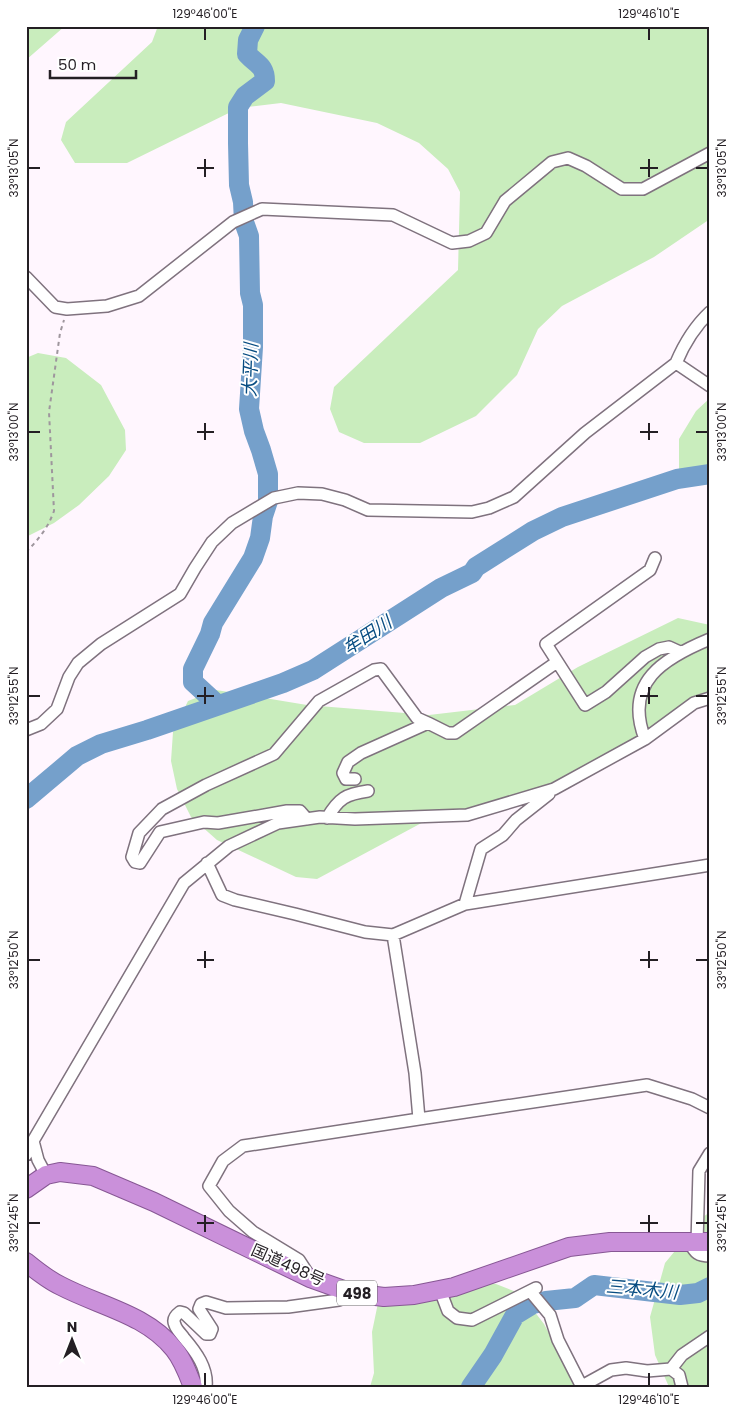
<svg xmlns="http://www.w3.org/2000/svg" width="736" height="1413" font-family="Poppins,'Noto Sans JP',sans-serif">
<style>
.green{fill:#c9edbd}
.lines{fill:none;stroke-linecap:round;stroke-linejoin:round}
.river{stroke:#75a0cb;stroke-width:20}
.minor-casing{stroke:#7f727e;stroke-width:14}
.trunk-casing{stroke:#875794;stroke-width:20}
.path{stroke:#9e969d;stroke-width:2;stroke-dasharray:4 4;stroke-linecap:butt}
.minor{stroke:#fff;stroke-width:11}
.trunk{stroke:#ca90da;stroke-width:18}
.ticks{fill:none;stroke:#241f24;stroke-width:2}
.labels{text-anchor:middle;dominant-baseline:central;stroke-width:4;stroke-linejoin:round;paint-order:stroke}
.shield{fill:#fff;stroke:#666266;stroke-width:1}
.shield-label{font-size:15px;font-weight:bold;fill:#241f24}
.street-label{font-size:16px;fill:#241f24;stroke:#fff}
.water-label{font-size:18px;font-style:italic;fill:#084d82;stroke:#fff}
.neatline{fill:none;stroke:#241f24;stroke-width:2}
.ticks-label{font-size:12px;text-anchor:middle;fill:#241f24}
</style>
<rect width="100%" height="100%" fill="#fff6fe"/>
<path class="green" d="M26,26H65L26,60Z
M158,26H710V219L654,257L562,306L538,329L517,375L476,416L420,443H364L339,432L330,409L334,387L458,270L460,192L448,169L419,143L377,123L281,103L239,108L127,163H75L61,140L66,122L152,42Z
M38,353L66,358L101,385L125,430L126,450L109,476L79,505L54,523L26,537V358Z
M710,398V477L692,475L679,469V439L696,411Z
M678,618L710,625V703L673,712L597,770L571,786L489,807L455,810L429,819L317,879L296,877L217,840L191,817L177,789L171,761L173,732L188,701L216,690L307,705L429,715L515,705L578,667Z
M710,1212V1387H669L655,1355L650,1317L665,1263L703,1217Z
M467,1281L496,1284L521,1294L544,1324L563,1360L575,1387H370L374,1373L372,1332L378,1303Z"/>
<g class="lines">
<path class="river" d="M218,705L193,682V669L210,634L213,623L253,558L260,538L263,516L268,501V474L261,450L254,431L249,409L253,347V305L250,293L249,236L244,222L243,202L239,185L238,143V107L245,96L265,81C265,65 257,65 247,54L248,40L255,26
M26,799L77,756L101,744L147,730L283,683L313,670L441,588L472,573L476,567L533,531L562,517L677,479L710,474
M471,1387L493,1355L515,1315L533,1304L546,1301L575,1298L594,1285L680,1295L698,1293L710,1287"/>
<g class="minor-casing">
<path id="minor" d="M26,277L55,307L67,309L107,306L139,296L233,222L262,209L393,215L452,243L469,241L486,233L505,201L552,162L568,158L586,166L622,189H643L710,153
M676,363L710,386
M655,558L650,570L546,644L585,705L606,692L645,657L659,649L669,647L680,652
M26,730L41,724L57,709L69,677L78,663L101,644L180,594L195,568L212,542L232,523L274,498L298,493L322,494L345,500L368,510L472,512L489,508L514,497L585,433L676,363C684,344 694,327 710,312
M645,739C623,682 664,658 710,639
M355,779H346L343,773L348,762L361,753L428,723L448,733H455L557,662
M327,818C339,798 346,794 368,791
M307,819L300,811H287L218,823L204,822L160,832L140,863L135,862L132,857L139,833L162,809L206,785L274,754L319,701L374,670L381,669L417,718L428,723
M207,863L222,895L235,900L295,914L365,932L393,935L465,904L710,865
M465,904L481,849L503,835L516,820L549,794
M419,1119L647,1085L692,1099L710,1108
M26,1155L33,1141
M46,1175L38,1160L33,1141L184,883L229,846L278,823L320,817L355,819L467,815L554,789L645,739L694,703L710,698
M690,1243C695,1253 698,1256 710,1256
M697,1243L699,1171L710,1153
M310,1277L299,1260L253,1232L229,1211L209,1186L223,1161L243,1146L419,1119L415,1073L393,935
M440,1290L448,1311L457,1318L472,1320L536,1288
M530,1291L550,1315L558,1340L582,1387
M671,1369L682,1355L710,1336
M582,1386L611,1370L626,1368L647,1371L671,1369L679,1375L682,1387
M206,1387C208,1368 196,1352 184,1338C181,1334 176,1329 175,1325C172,1319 176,1315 180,1312L184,1313L206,1334H210L212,1329L199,1309L201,1304L206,1302L226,1308L288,1307L339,1300L347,1291"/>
</g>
<g class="trunk-casing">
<path id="trunk" d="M26,1189L46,1175L60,1172L93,1176L154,1202L310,1278L352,1293L384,1297L414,1295L454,1287L569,1247L610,1242H710
M26,1262C37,1271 48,1280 61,1286C99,1306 146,1314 174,1349C183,1360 188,1374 193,1387"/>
</g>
<path class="path" d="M26,552C38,540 48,528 54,511L49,412L60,333L64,320"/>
<use href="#minor" class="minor"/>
<use href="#trunk" class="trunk"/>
</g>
<path class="ticks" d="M205,28V40M649,28V40M205,159V177M649,159V177M28,168H40M197,168H214M640,168H658M696,168H708M205,423V440M649,423V440M28,432H40M197,432H214M640,432H658M696,432H708M205,687V704M649,687V704M28,696H40M197,696H214M640,696H658M696,696H708M205,951V968M649,951V968M28,960H40M197,960H214M640,960H658M696,960H708M205,1215V1232M649,1215V1232M28,1223H40M197,1223H214M640,1223H658M696,1223H708M205,1373V1386M649,1373V1386"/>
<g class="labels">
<rect class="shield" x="337" y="1280.5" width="40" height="25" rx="4"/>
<g class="shield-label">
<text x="357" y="1293">498</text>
</g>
<g class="street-label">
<text transform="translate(288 1265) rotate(24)">国道498号</text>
</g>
<g class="water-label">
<text transform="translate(250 370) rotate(-88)">大平川</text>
<text transform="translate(367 635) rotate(-33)">牟田川</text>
<text transform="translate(642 1289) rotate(5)">三本木川</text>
</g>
</g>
<rect width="736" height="1413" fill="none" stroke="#ffffff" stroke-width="55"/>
<g transform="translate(72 1340)" stroke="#ffffff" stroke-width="4" paint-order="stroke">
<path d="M0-4L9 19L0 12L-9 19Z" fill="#241f24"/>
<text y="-8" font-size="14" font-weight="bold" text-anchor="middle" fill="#241f24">N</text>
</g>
<path d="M50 70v8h86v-8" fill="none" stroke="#241f24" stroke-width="2.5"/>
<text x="58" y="70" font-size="15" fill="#241f24" stroke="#ffffff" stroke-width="4" paint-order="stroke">50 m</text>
<rect x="28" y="28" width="680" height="1358" class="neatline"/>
<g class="ticks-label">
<text x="205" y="18">129°46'00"E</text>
<text x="649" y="18">129°46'10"E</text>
<text transform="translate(14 168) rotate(-90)" y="4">33°13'05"N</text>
<text transform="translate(722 168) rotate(-90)" y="4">33°13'05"N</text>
<text transform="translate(14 432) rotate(-90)" y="4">33°13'00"N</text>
<text transform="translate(722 432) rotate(-90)" y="4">33°13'00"N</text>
<text transform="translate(14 696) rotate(-90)" y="4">33°12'55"N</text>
<text transform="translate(722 696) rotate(-90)" y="4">33°12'55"N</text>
<text transform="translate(14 960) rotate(-90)" y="4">33°12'50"N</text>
<text transform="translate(722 960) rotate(-90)" y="4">33°12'50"N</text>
<text transform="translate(14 1223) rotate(-90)" y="4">33°12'45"N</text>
<text transform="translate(722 1223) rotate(-90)" y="4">33°12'45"N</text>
<text x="205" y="1404">129°46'00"E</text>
<text x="649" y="1404">129°46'10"E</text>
</g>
</svg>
